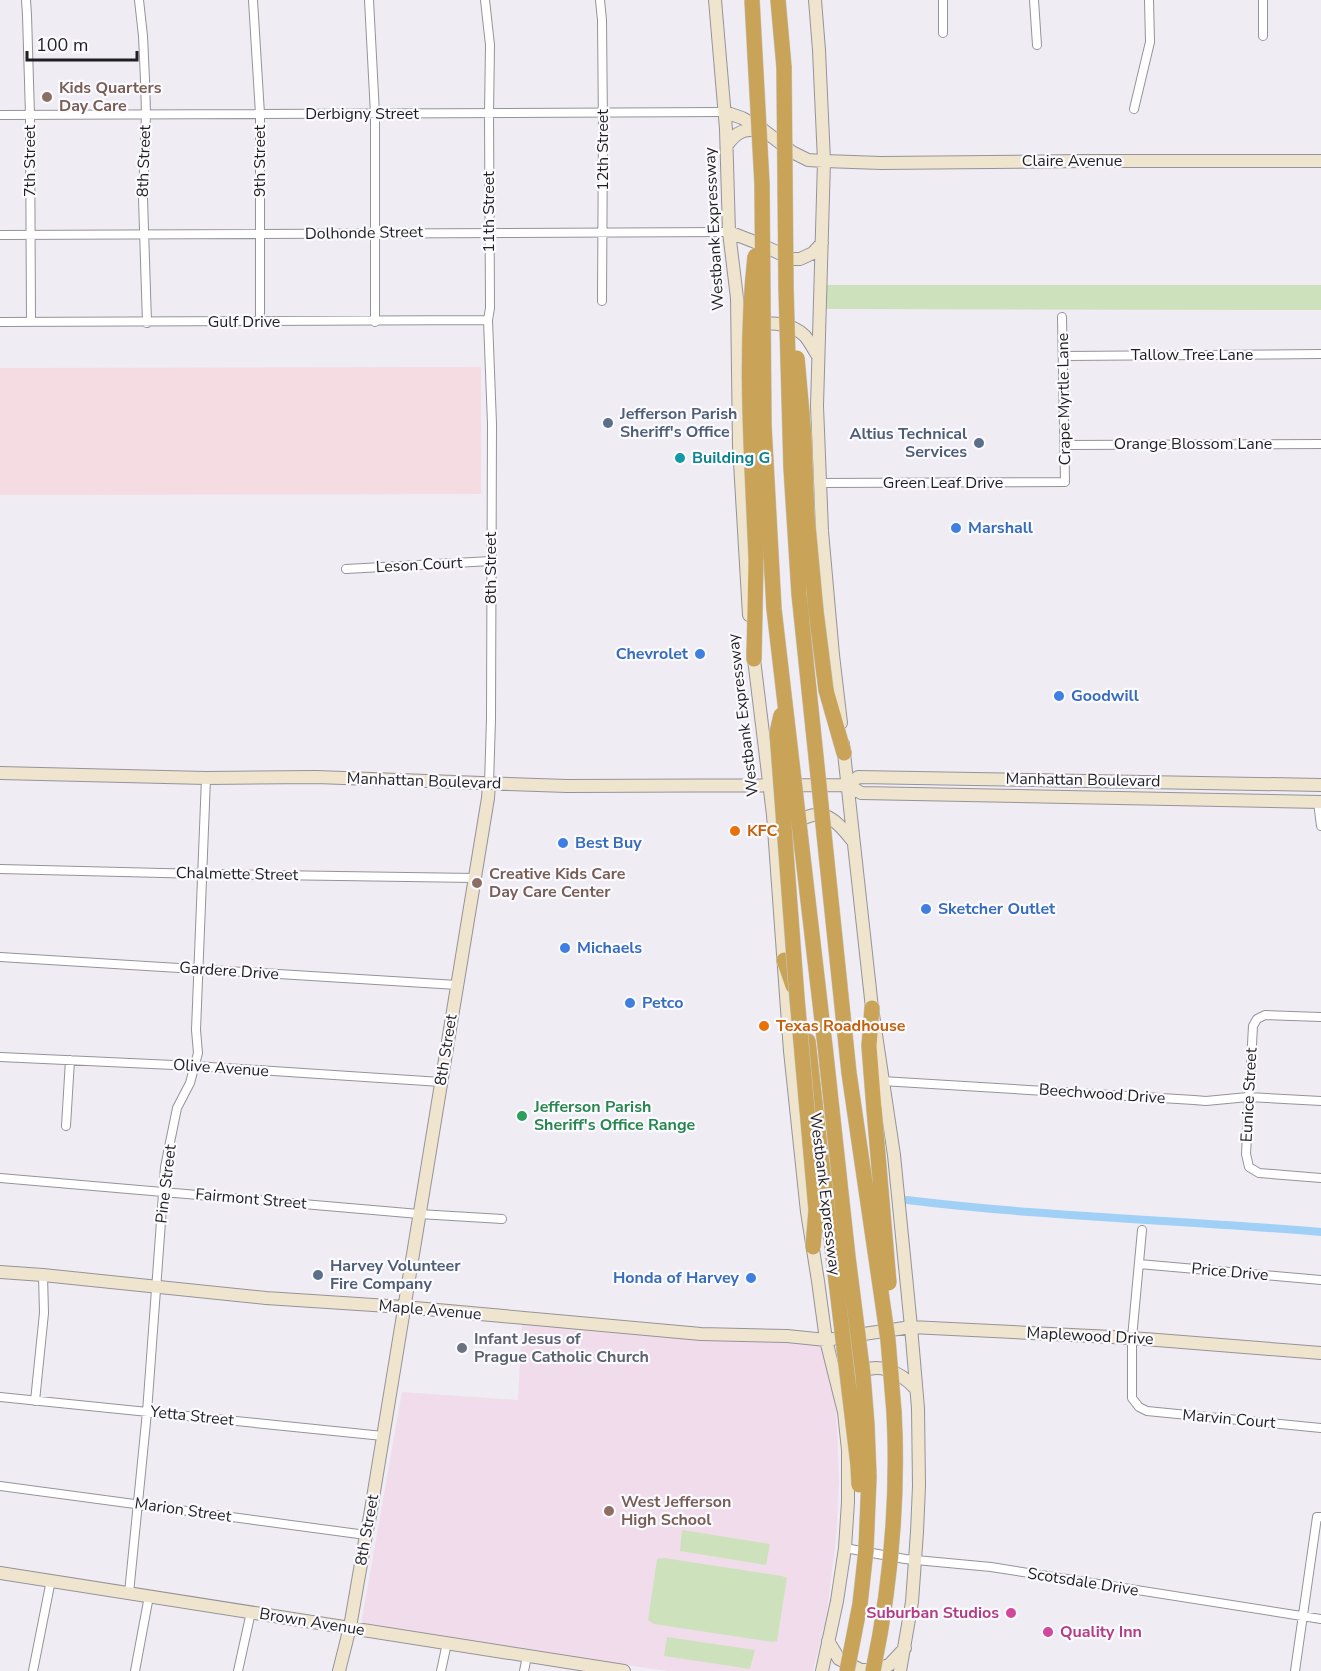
<svg xmlns="http://www.w3.org/2000/svg" width="1321" height="1671" font-family="'Nunito Sans',sans-serif">
<style>
.industrial{fill:#f5dce3}
.education{fill:#f1dceb}
.green{fill:#cde2bc}
.lines{fill:none;stroke-linecap:round;stroke-linejoin:round}
.canal{stroke:#a0d0f5;stroke-width:8}
.street-casing{stroke:#95939a;stroke-width:10}
.secondary-casing{stroke:#95939a;stroke-width:14}
.highway-casing{stroke:#c9c9ca;stroke-width:16}
.street{stroke:#fff;stroke-width:8}
.secondary{stroke:#efe4cd;stroke-width:12}
.highway{stroke:#c9a458;stroke-width:15}
.highway-bridge-casing{stroke:#c9c9ca;stroke-width:16;stroke-linecap:butt}
.highway-bridge{stroke:#c9a458;stroke-width:15}
.education-dot{fill:#8d6e63;stroke:#fbfaff;stroke-width:2}
.service-dot{fill:#5c6f8a;stroke:#fbfaff;stroke-width:2}
.culture-dot{fill:#0f9aa8;stroke:#fbfaff;stroke-width:2}
.shop-dot{fill:#3f7fe0;stroke:#fbfaff;stroke-width:2}
.food-dot{fill:#e8710a;stroke:#fbfaff;stroke-width:2}
.leisure-dot{fill:#2e9e5b;stroke:#fbfaff;stroke-width:2}
.worship-dot{fill:#6b7280;stroke:#fbfaff;stroke-width:2}
.hotel-dot{fill:#d1479c;stroke:#fbfaff;stroke-width:2}
.labels{text-anchor:middle;dominant-baseline:central;stroke-width:4.5;stroke-linejoin:round;paint-order:stroke}
.education-label{font-size:16px;font-weight:bold;fill:#785e54;stroke:#fbfaff;text-anchor:start}
.street-label{font-size:16px;fill:#201f21;stroke:#fbfaff}
.service-label{font-size:16px;font-weight:bold;fill:#4e5e75;stroke:#fbfaff;text-anchor:start}
.culture-label{font-size:16px;font-weight:bold;fill:#0d838f;stroke:#fbfaff;text-anchor:start}
.shop-label{font-size:16px;font-weight:bold;fill:#366cbe;stroke:#fbfaff;text-anchor:start}
.food-label{font-size:16px;font-weight:bold;fill:#c56008;stroke:#fbfaff;text-anchor:start}
.leisure-label{font-size:16px;font-weight:bold;fill:#27864d;stroke:#fbfaff;text-anchor:start}
.worship-label{font-size:16px;font-weight:bold;fill:#5b616d;stroke:#fbfaff;text-anchor:start}
.hotel-label{font-size:16px;font-weight:bold;fill:#b23c85;stroke:#fbfaff;text-anchor:end}
</style>
<rect width="100%" height="100%" fill="#efecf4"/>
<path class="industrial" d="M481,367V494L0,495V368Z"/>
<path class="education" d="M522,1324L830,1345L837,1426L839,1482L836,1540L826,1619L813,1671H667L361,1625L402,1392L518,1400Z"/>
<path class="green" d="M827,285H1321V310L827,309Z
M682,1530L770,1544L766,1565L680,1551Z
M664,1558L782,1576L787,1578L777,1641L772,1642L654,1624L648,1620L657,1559Z
M667,1637L755,1650L750,1669L664,1656Z"/>
<g class="lines">
<path class="canal" d="M907,1200C1045,1217 1183,1220 1321,1232"/>
<g class="street-casing">
<path id="street" d="M26,0L27,15L30,115L31,322
M139,0L143,36L145,80L146,114L143,198L147,323
M253,0L260,114V322
M369,0L375,114V322
M485,0L490,45L489,114L490,308L488,320L492,424L491,719L489,784
M600,0L602,20L603,129L602,301
M943,0V33
M1034,0L1037,45
M1263,0V36
M1134,109L1150,42L1149,0
M0,115L725,112
M0,235L729,232
M0,322L488,320
M1063,356L1321,354
M1064,445L1321,444
M820,483L1065,482L1062,317
M346,569L491,561
M1318,802L1321,826
M0,869L203,874L475,878
M0,957L457,985
M1321,1017L1265,1015L1257,1019L1253,1026L1246,1154L1249,1167L1259,1173L1321,1178
M0,1057L195,1066L441,1082
M882,1081L1194,1100L1206,1101L1248,1097L1321,1101
M66,1126L70,1060
M0,1178L419,1214L502,1219
M1142,1230L1132,1338V1398L1139,1407L1147,1411L1321,1428
M1139,1264L1321,1280
M0,1397L383,1436
M35,1401L44,1313L43,1275
M0,1486L366,1535
M845,1548L905,1559L991,1567L1321,1619
M129,1593L147,1412L165,1167L177,1108L190,1083L198,1053L196,1030L206,778
M33,1671L51,1580
M135,1671L149,1596
M238,1671L251,1612
M441,1671L447,1643
M524,1671L527,1656
M1295,1671L1317,1517H1321"/>
</g>
<g class="secondary-casing">
<path id="secondary" d="M715,0L726,129L729,232L737,298L739,446L749,615
M815,0L819,50L824,161L817,406L822,531L833,655L841,723
M725,112L742,118L762,129L792,152L808,160L824,161L881,163L1084,161H1321
M727,145C738,130 744,130 761,129
M729,232L755,242L792,259H800L813,253L822,243
M756,328C769,319 794,325 805,336C810,342 814,350 818,356
M753,651L773,815L790,1051L807,1212L818,1281L826,1340L844,1412L848,1450V1502L845,1548L837,1601L822,1671
M843,744L872,1008L894,1155L911,1327L918,1408L919,1486L917,1532L912,1602L900,1671
M0,773L206,778L316,777L567,786L849,785L861,793L1321,802
M849,785L858,777L1321,785
M793,825C820,804 835,818 852,840
M0,1272L43,1275L266,1298L404,1307L701,1334L787,1336L826,1340L833,1339
M850,1336L911,1327L1132,1338L1321,1353
M856,1376C875,1359 900,1372 915,1388
M0,1573L624,1671
M828,1641L839,1659L861,1670H874L889,1665L905,1648
M339,1671L350,1627L366,1535L370,1516L488,798L489,784"/>
</g>
<g class="highway-casing">
<path id="highway" d="M778,0L784,67
M754,659L756,558
M826,690L844,753
M784,960L793,986
M872,1008L869,1046L874,1109
M808,1041L822,1164
M894,1412L895,1436"/>
</g>
<use href="#street" class="street"/>
<use href="#secondary" class="secondary"/>
<use href="#highway" class="highway"/>
<g class="highway-bridge-casing">
<path id="highway-bridge" d="M752,0L762,184L764,426L774,609L825,1046L848,1257L863,1375L867,1425L869,1477L866,1550L860,1604L847,1671
M784,67L786,288L791,468L799,594L849,1073L888,1340L894,1412
M755,256C744,356 752,458 756,558
M797,358L804,436L807,515L816,611L826,690
M781,715L777,733L797,998L816,1210L813,1247
M874,1109L889,1283
M822,1164L858,1465L859,1485
M873,1671C889,1594 897,1515 895,1436"/>
</g>
<use href="#highway-bridge" class="highway-bridge"/>
</g>
<g class="education-dot">
<circle cx="47" cy="97" r="6"/>
<circle cx="477" cy="883" r="6"/>
<circle cx="609" cy="1511" r="6"/>
</g>
<g class="service-dot">
<circle cx="608" cy="423" r="6"/>
<circle cx="979" cy="443" r="6"/>
<circle cx="318" cy="1275" r="6"/>
</g>
<circle class="culture-dot" cx="680" cy="458" r="6"/>
<g class="shop-dot">
<circle cx="956" cy="528" r="6"/>
<circle cx="700" cy="654" r="6"/>
<circle cx="1059" cy="696" r="6"/>
<circle cx="563" cy="843" r="6"/>
<circle cx="926" cy="909" r="6"/>
<circle cx="565" cy="948" r="6"/>
<circle cx="630" cy="1003" r="6"/>
<circle cx="751" cy="1278" r="6"/>
</g>
<g class="food-dot">
<circle cx="735" cy="831" r="6"/>
<circle cx="764" cy="1026" r="6"/>
</g>
<circle class="leisure-dot" cx="522" cy="1116" r="6"/>
<circle class="worship-dot" cx="462" cy="1348" r="6"/>
<g class="hotel-dot">
<circle cx="1011" cy="1613" r="6"/>
<circle cx="1048" cy="1632" r="6"/>
</g>
<g class="labels">
<g class="education-label">
<text x="59" y="88">Kids Quarters<tspan x="59" dy="18">Day Care</tspan></text>
<text x="489" y="874">Creative Kids Care<tspan x="489" dy="18">Day Care Center</tspan></text>
<text x="621" y="1502">West Jefferson<tspan x="621" dy="18">High School</tspan></text>
</g>
<g class="street-label">
<text x="362" y="114">Derbigny Street</text>
<text transform="translate(603 150) rotate(-90)">12th Street</text>
<text transform="translate(30 161) rotate(-90)">7th Street</text>
<text transform="translate(144 161) rotate(-88)">8th Street</text>
<text transform="translate(260 161) rotate(-90)">9th Street</text>
<text x="1072" y="161">Claire Avenue</text>
<text transform="translate(489 212) rotate(-90)">11th Street</text>
<text transform="translate(714 229) rotate(-93)">Westbank Expressway</text>
<text transform="translate(364 233) rotate(-1)">Dolhonde Street</text>
<text x="244" y="322">Gulf Drive</text>
<text x="1192" y="355">Tallow Tree Lane</text>
<text transform="translate(1064 399) rotate(-91)">Crape Myrtle Lane</text>
<text x="1193" y="444">Orange Blossom Lane</text>
<text x="943" y="483">Green Leaf Drive</text>
<text transform="translate(419 565) rotate(-3)">Leson Court</text>
<text transform="translate(491 568) rotate(-90)">8th Street</text>
<text transform="translate(743 715) rotate(-97)">Westbank Expressway</text>
<text transform="translate(1083 780) rotate(1)">Manhattan Boulevard</text>
<text transform="translate(424 781) rotate(2)">Manhattan Boulevard</text>
<text transform="translate(237 874) rotate(1)">Chalmette Street</text>
<text transform="translate(229 971) rotate(4)">Gardere Drive</text>
<text transform="translate(446 1050) rotate(-81)">8th Street</text>
<text transform="translate(221 1068) rotate(4)">Olive Avenue</text>
<text transform="translate(1102 1094) rotate(4)">Beechwood Drive</text>
<text transform="translate(1249 1095) rotate(-87)">Eunice Street</text>
<text transform="translate(166 1184) rotate(-83)">Pine Street</text>
<text transform="translate(825 1194) rotate(83)">Westbank Expressway</text>
<text transform="translate(251 1199) rotate(5)">Fairmont Street</text>
<text transform="translate(1230 1272) rotate(5)">Price Drive</text>
<text transform="translate(430 1310) rotate(5)">Maple Avenue</text>
<text transform="translate(1090 1336) rotate(3)">Maplewood Drive</text>
<text transform="translate(192 1416) rotate(6)">Yetta Street</text>
<text transform="translate(1229 1419) rotate(5)">Marvin Court</text>
<text transform="translate(183 1510) rotate(8)">Marion Street</text>
<text transform="translate(367 1530) rotate(-80)">8th Street</text>
<text transform="translate(1083 1582) rotate(9)">Scotsdale Drive</text>
<text transform="translate(312 1622) rotate(9)">Brown Avenue</text>
</g>
<g class="service-label">
<text x="620" y="414">Jefferson Parish<tspan x="620" dy="18">Sheriff's Office</tspan></text>
<text x="967" y="434" text-anchor="end">Altius Technical<tspan x="967" dy="18">Services</tspan></text>
<text x="330" y="1266">Harvey Volunteer<tspan x="330" dy="18">Fire Company</tspan></text>
</g>
<g class="culture-label">
<text x="692" y="458">Building G</text>
</g>
<g class="shop-label">
<text x="968" y="528">Marshall</text>
<text x="688" y="654" text-anchor="end">Chevrolet</text>
<text x="1071" y="696">Goodwill</text>
<text x="575" y="843">Best Buy</text>
<text x="938" y="909">Sketcher Outlet</text>
<text x="577" y="948">Michaels</text>
<text x="642" y="1003">Petco</text>
<text x="739" y="1278" text-anchor="end">Honda of Harvey</text>
</g>
<g class="food-label">
<text x="747" y="831">KFC</text>
<text x="776" y="1026">Texas Roadhouse</text>
</g>
<g class="leisure-label">
<text x="534" y="1107">Jefferson Parish<tspan x="534" dy="18">Sheriff's Office Range</tspan></text>
</g>
<g class="worship-label">
<text x="474" y="1339">Infant Jesus of<tspan x="474" dy="18">Prague Catholic Church</tspan></text>
</g>
<g class="hotel-label">
<text x="999" y="1613">Suburban Studios</text>
<text x="1060" y="1632" text-anchor="start">Quality Inn</text>
</g>
</g>
<path d="M27 51v9h110v-9" fill="none" stroke="#201f21" stroke-width="3"/>
<text x="36" y="51" font-size="18" fill="#201f21" stroke="#fbfaff" stroke-width="4.5" paint-order="stroke">100 m</text>
</svg>
